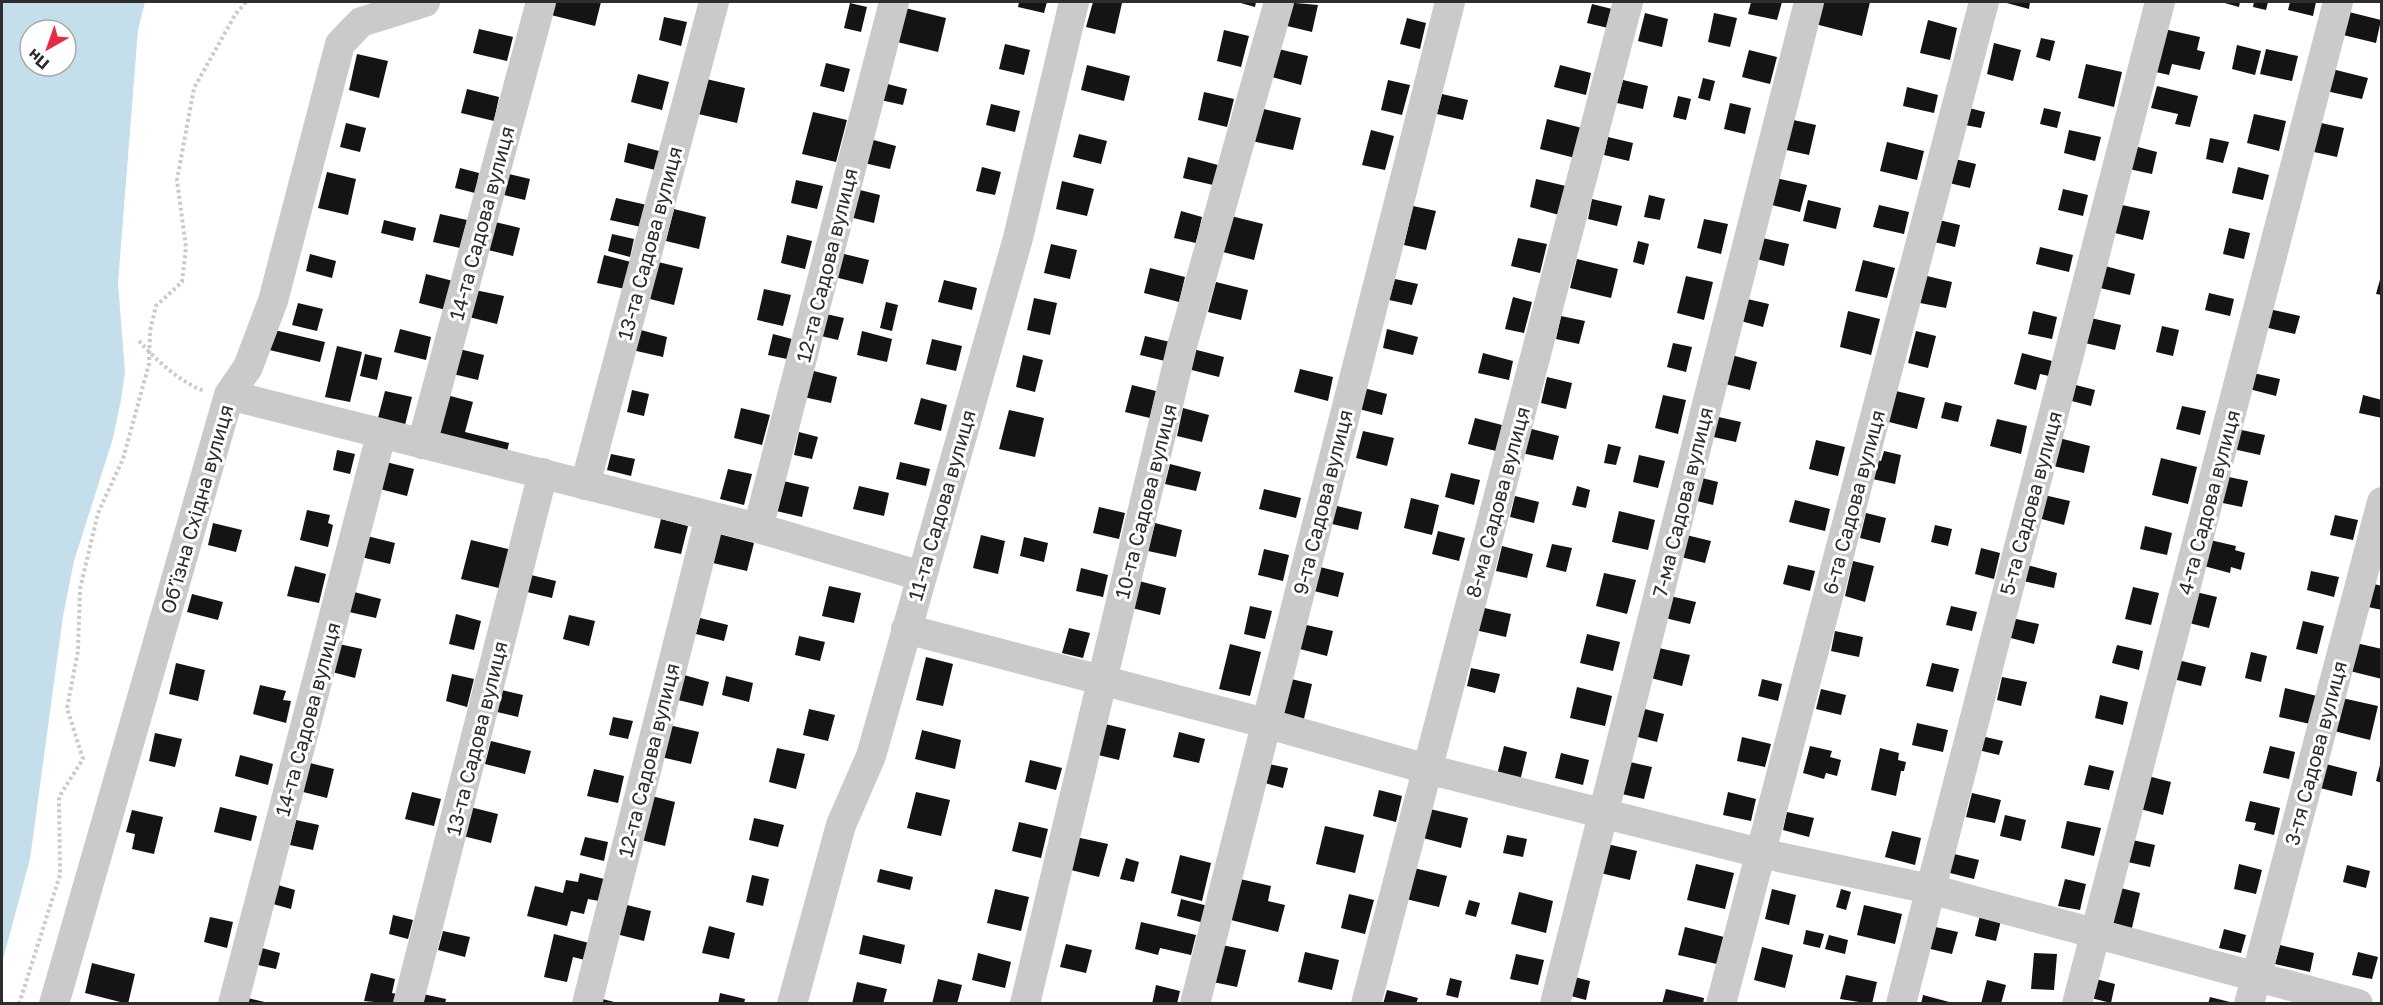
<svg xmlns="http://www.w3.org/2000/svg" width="2383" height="1005" font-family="'Golos Text',sans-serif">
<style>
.water{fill:#c5deeb;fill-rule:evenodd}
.building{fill:#141414}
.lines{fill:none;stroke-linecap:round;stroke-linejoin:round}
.path{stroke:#cacaca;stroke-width:4;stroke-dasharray:3 3;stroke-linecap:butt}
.minor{stroke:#cacaca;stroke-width:30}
.labels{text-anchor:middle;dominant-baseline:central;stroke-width:6;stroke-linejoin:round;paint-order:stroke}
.street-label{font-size:20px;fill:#2d2d2d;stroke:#fff}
</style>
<rect width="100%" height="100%" fill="#fff"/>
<path class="water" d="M2,2H145L138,30L118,283L125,372L121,400L113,438L74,561L63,616L30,859L2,963ZM30,30H66V66H30Z"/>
<path class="building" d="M550,2H601L595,26L547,14Z
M1019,2H1047L1044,13L1018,7Z
M1093,2L1122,3L1115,34L1086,27Z
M1237,2H1256L1255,7Z
M1284,2L1318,5L1312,32L1279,24Z
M1751,2H1782L1777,20L1748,14Z
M1820,2H1870L1862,36L1815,24Z
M2003,2H2030L2029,9Z
M2221,2H2240L2239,7Z
M2254,2H2268L2266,10L2253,7Z
M2290,2H2316L2313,16L2288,10Z
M850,3L867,7L861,32L844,28Z
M1592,4L1612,9L1608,28L1587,23Z
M901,7L946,18L938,52L893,41Z
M2345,11L2381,20L2376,43L2339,34Z
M1645,13L1668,19L1662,47L1638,41Z
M1714,13L1737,18L1730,47L1708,42Z
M664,17L687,22L681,46L659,40Z
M1407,18L1426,23L1420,49L1400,44Z
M1928,20L1957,28L1950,60L1920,53Z
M479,29L513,37L507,61L473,53Z
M2164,29L2200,37L2197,50L2205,52L2200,70L2172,64L2169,75L2147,70Z
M1224,30L1249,36L1241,67L1217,61Z
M2041,38L2055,41L2050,61L2036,57Z
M1994,43L2021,50L2013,81L1987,74Z
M1005,44L1030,50L1024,75L999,69Z
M2237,45L2261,51L2255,75L2232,69Z
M1274,48L1308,56L1301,85L1268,76Z
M2266,49L2298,56L2292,81L2260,74Z
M1749,50L1777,57L1770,84L1742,77Z
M357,54L388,61L379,98L349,90Z
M826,63L850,69L844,92L820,86Z
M2086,64L2122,72L2114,107L2078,98Z
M1087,65L1130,76L1124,101L1081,90Z
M1560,65L1591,73L1586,95L1554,87Z
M2332,69L2368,78L2362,99L2326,91Z
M638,74L669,82L662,110L631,102Z
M702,78L745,88L737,123L694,113Z
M1703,78L1715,81L1710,101L1698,98Z
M1388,80L1410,85L1402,115L1381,110Z
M1623,80L1648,86L1643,109L1617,103Z
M880,82L907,89L903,105L876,99Z
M2157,86L2198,96L2190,127L2175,124L2178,114L2151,108Z
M1907,87L1938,95L1934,113L1903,106Z
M467,89L499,97L494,121L461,113Z
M1204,92L1234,99L1227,127L1198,120Z
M1442,94L1468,100L1463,120L1437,114Z
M1678,96L1691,99L1686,120L1673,117Z
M1730,103L1751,108L1745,134L1724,129Z
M991,104L1020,111L1015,132L986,125Z
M1260,108L1301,118L1293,150L1252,141Z
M1969,108L1985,112L1981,128L1965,125Z
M2044,108L2061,112L2057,128L2040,124Z
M813,112L847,120L836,162L802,154Z
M2254,114L2286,121L2279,151L2247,143Z
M1547,119L1582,128L1575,158L1540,149Z
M1789,119L1816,125L1809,155L1782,149Z
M346,123L366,128L360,152L340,147Z
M2321,123L2344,128L2337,157L2314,152Z
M1371,130L1394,136L1385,170L1362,165Z
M2069,130L2101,137L2095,161L2064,153Z
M1079,134L1107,141L1101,164L1073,157Z
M1608,137L1633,143L1629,161L1604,155Z
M866,138L896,146L890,169L860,162Z
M2210,138L2229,142L2223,163L2206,159Z
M1887,142L1924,151L1917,180L1880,171Z
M628,143L659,151L655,170L624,162Z
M2134,146L2157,152L2152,174L2129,169Z
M1188,157L1218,165L1213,185L1183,178Z
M1955,159L1976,164L1970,188L1949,183Z
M982,167L1001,172L995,195L976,191Z
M2238,167L2269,175L2263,200L2232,193Z
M460,168L479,173L475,193L455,188Z
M327,172L356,179L348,215L318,208Z
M509,174L530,179L525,200L504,195Z
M1771,177L1807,185L1800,212L1764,203Z
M1536,179L1566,186L1559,215L1530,207Z
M796,180L823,186L817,209L791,203Z
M1062,181L1094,189L1087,216L1056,209Z
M852,188L880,195L874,223L845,216Z
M2063,189L2088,195L2083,216L2058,210Z
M1649,195L1665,199L1660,220L1644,217Z
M616,198L647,205L641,227L610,220Z
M1592,199L1622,206L1617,226L1588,219Z
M1808,200L1841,208L1836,229L1803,221Z
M1879,205L1909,212L1904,234L1873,227Z
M2122,205L2150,211L2143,240L2115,233Z
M1413,206L1436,211L1426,250L1404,245Z
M674,209L706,217L699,249L666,241Z
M1181,211L1202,217L1196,243L1174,238Z
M440,214L467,220L460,248L433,242Z
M1227,215L1263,224L1254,260L1219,251Z
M1704,219L1728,224L1721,254L1697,248Z
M1935,219L1960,225L1955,247L1930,241Z
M384,220L416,228L413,241L381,233Z
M495,222L520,228L513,256L488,250Z
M2229,228L2250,233L2244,259L2223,254Z
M612,234L634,239L630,257L608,251Z
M787,235L812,241L805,269L781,263Z
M1758,237L1789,244L1784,266L1753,258Z
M1518,238L1547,244L1540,273L1511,266Z
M1638,241L1649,244L1644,265L1633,262Z
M1051,244L1077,250L1070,279L1044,273Z
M2040,247L2073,255L2069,272L2036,264Z
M836,252L869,260L863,284L830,276Z
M310,254L336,261L332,278L306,271Z
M604,255L631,262L625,289L597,283Z
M1577,259L1618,269L1611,298L1570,288Z
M1863,260L1895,268L1887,298L1855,291Z
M658,262L683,268L674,305L650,299Z
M2105,266L2135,274L2130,295L2100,288Z
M1150,268L1185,277L1179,302L1144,293Z
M426,274L453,281L446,310L419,303Z
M1686,276L1713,282L1704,320L1677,313Z
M1927,276L1952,282L1946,308L1920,303Z
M2381,276H2382V295L2376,294Z
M1395,279L1418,284L1412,305L1389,300Z
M944,280L977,288L972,310L938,302Z
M1216,282L1248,290L1241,320L1208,312Z
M764,289L791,295L783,326L757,320Z
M475,290L504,296L497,324L469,317Z
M2209,293L2234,299L2230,316L2205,310Z
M1513,297L1532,302L1524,333L1505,329Z
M1034,298L1057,303L1050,335L1027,330Z
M1743,298L1769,304L1763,327L1737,320Z
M886,302L898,305L892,331L880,328Z
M298,303L323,309L317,331L292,325Z
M2269,309L2300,316L2295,334L2264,327Z
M1848,311L1880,319L1871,355L1840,347Z
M2033,311L2057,317L2052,339L2028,334Z
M826,314L844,318L838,340L821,336Z
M1561,316L1585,321L1579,344L1556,339Z
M2091,318L2121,325L2115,350L2085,343Z
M2162,326L2179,330L2173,356L2156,352Z
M266,328L325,342L320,362L261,348Z
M400,329L431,337L426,360L394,352Z
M637,329L667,337L663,357L632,350Z
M1387,329L1418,337L1413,355L1383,348Z
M862,331L892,339L887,362L857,355Z
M1916,331L1936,336L1928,368L1908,363Z
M773,334L792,339L787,359L768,355Z
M1145,336L1170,342L1165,361L1140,355Z
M932,339L962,346L956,371L926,364Z
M1673,343L1692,347L1686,372L1667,367Z
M337,346L362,352L350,402L325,397Z
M455,348L484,355L478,380L449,373Z
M1193,349L1224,357L1219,377L1188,369Z
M1483,353L1513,361L1509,380L1478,373Z
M2022,353L2052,361L2049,376L2040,374L2036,390L2014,384Z
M365,354L382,358L377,380L360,376Z
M1728,354L1757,362L1750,390L1721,383Z
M1023,355L1043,360L1035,392L1016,387Z
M806,369L837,377L831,403L799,396Z
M1300,369L1333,377L1328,401L1294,392Z
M2253,373L2280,379L2276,396L2249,389Z
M1547,377L1572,383L1566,409L1541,403Z
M2072,384L2095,390L2091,406L2068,400Z
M1132,385L1156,391L1150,418L1125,412Z
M1360,387L1387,394L1382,415L1355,408Z
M632,390L649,394L644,416L627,412Z
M385,391L412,397L405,425L378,418Z
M1896,391L1925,398L1917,429L1889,422Z
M443,394L473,402L465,432L509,443L505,460L431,442Z
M1663,395L1686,400L1678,434L1655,428Z
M2363,395L2382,400V418L2359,413Z
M921,398L947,405L941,431L914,424Z
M1945,402L1962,406L1958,422L1941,418Z
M2182,406L2206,411L2200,435L2176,429Z
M741,408L770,415L762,445L734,438Z
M1183,408L1209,415L1202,442L1177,436Z
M1009,410L1044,418L1035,457L999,449Z
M1714,416L1741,422L1736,442L1709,436Z
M1475,418L1502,425L1496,451L1468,444Z
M1997,419L2027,426L2021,454L1990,446Z
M1528,428L1559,436L1553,460L1522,453Z
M2237,429L2265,435L2260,455L2233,449Z
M1363,431L1394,438L1387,466L1356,458Z
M799,432L818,437L812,459L794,455Z
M2059,438L2090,446L2084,473L2053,466Z
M1816,440L1845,447L1838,476L1809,469Z
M1608,444L1621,447L1616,465L1604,463Z
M337,450L355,454L350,474L333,470Z
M1884,451L1901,455L1895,484L1868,478L1872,459L1881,461Z
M611,454L635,459L631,476L607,470Z
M1639,455L1665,461L1658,488L1633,482Z
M2161,458L2197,467L2188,504L2152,495Z
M378,460L414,469L407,496L372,487Z
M900,462L930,469L926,486L896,479Z
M1170,464L1201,472L1196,491L1165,484Z
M728,469L752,474L744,505L720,499Z
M1451,473L1480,480L1474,505L1445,497Z
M1694,476L1718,482L1713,505L1689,499Z
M2224,476L2248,481L2242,507L2218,502Z
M779,480L809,487L802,517L772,510Z
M859,486L889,493L884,516L853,509Z
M1577,486L1590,490L1586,508L1572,505Z
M1264,489L1301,498L1296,518L1259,509Z
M2044,495L2070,501L2064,525L2038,518Z
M1515,496L1539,502L1534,523L1510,517Z
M1411,498L1439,505L1432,535L1404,528Z
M1795,500L1830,509L1825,531L1789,522Z
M1337,506L1362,512L1358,530L1332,524Z
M1099,507L1125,513L1119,539L1093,533Z
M307,510L330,515L328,523L333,525L328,547L300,540Z
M1619,511L1655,520L1648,550L1612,542Z
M1866,513L1886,518L1880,543L1860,538Z
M2335,515L2358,520L2353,540L2330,535Z
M661,519L688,526L681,554L654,548Z
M213,523L242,530L236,552L208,545Z
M1155,523L1182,530L1176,557L1148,551Z
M1935,525L1952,529L1948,546L1931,542Z
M2145,526L2172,533L2167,555L2140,549Z
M1438,531L1465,538L1459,561L1432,554Z
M719,534L754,543L747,571L713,563Z
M1682,534L1711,541L1705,563L1677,556Z
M981,535L1005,541L998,574L973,568Z
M367,536L395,543L390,564L361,557Z
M1024,537L1048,543L1044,562L1020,556Z
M471,540L512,550L503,589L461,579Z
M2210,540L2236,546L2235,550L2245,553L2241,570L2231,567L2230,573L2204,566Z
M1552,544L1572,548L1566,572L1546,567Z
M1502,546L1533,554L1527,578L1496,571Z
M1981,548L2000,553L1994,579L1975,574Z
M1264,549L1289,555L1283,581L1258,575Z
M1853,561L1874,566L1865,602L1845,596Z
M1788,565L1815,571L1810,591L1783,584Z
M2027,565L2057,573L2054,588L2023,581Z
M295,566L326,574L319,603L287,596Z
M1316,566L1344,573L1338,597L1310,590Z
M1081,568L1108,575L1103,597L1076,591Z
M2311,571L2339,577L2334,597L2307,590Z
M1604,573L1636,580L1627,614L1596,606Z
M531,575L556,581L552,598L527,592Z
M1139,581L1166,588L1160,615L1132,608Z
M2374,584L2382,586V610L2368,607Z
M829,586L861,593L854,623L822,616Z
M2133,587L2159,593L2151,625L2125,619Z
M354,592L381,599L376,618L349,612Z
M2196,592L2217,597L2209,628L2189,623Z
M192,594L223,602L218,620L187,612Z
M1666,595L1696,602L1690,624L1661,617Z
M1250,606L1272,611L1265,639L1244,634Z
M1951,606L1977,612L1972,631L1946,625Z
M1480,607L1511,614L1506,637L1475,630Z
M456,614L481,621L474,650L449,644Z
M569,615L595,621L589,646L563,639Z
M700,618L728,625L724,641L696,634Z
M2012,618L2039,624L2034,644L2007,637Z
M2303,621L2324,626L2317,654L2296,649Z
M1302,624L1333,631L1327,656L1296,648Z
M1069,628L1090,633L1083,658L1062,653Z
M1835,631L1863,637L1859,657L1831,651Z
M1587,634L1620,642L1613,671L1580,663Z
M799,636L825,642L820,661L795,655Z
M2356,643L2382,649V679L2350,671Z
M339,644L362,649L355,678L332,672Z
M1230,644L1261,652L1250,696L1219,689Z
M2117,645L2143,651L2139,670L2112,663Z
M1650,646L1690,655L1682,686L1643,676Z
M2251,652L2267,656L2261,682L2245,678Z
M926,657L953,664L943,706L916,700Z
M2178,660L2206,667L2201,686L2173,679Z
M176,663L205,670L198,701L169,694Z
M1932,663L1959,669L1953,692L1926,686Z
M1471,668L1500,674L1495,693L1467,686Z
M452,674L474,679L467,707L446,701Z
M684,675L709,682L703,706L678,700Z
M726,676L753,683L749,702L722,695Z
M2002,677L2027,682L2021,706L1997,700Z
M1287,678L1312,684L1303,723L1277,717Z
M1762,679L1782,684L1778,701L1758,696Z
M260,685L286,691L283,700L291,701L286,723L253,714Z
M1577,687L1612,696L1605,726L1570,718Z
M2285,688L2317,696L2310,724L2279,717Z
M1821,689L1846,695L1841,715L1816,709Z
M502,690L523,695L518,717L497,712Z
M2100,695L2128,702L2123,725L2095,718Z
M2342,698L2378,706L2370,740L2334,731Z
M1637,707L1664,714L1657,742L1630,735Z
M809,709L835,715L828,741L803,735Z
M613,717L633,721L628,739L609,735Z
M1101,723L1126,729L1119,760L1094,754Z
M1917,723L1948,730L1943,752L1912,745Z
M669,725L699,732L691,764L661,757Z
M922,730L961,740L955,769L915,759Z
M1179,732L1205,739L1199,763L1173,757Z
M155,733L182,739L175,767L149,761Z
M1981,736L2003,741L1999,755L1978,750Z
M1742,737L1771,744L1765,767L1737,761Z
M491,741L531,751L525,774L485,764Z
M1504,746L1527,752L1520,781L1497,775Z
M1810,746L1832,751L1830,757L1841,760L1837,776L1826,773L1824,779L1803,773Z
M2270,746L2295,752L2289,779L2263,773Z
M777,748L805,754L796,789L769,782Z
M1880,748L1899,753L1898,760L1906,762L1904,771H1901L1896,796L1871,790Z
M1561,753L1589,760L1583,785L1555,778Z
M240,755L273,764L268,785L235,776Z
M1030,760L1062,768L1056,790L1025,782Z
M1621,760L1652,767L1644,799L1613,792Z
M306,762L334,769L327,798L299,791Z
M1269,764L1288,768L1283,788L1265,783Z
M2326,764L2357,772L2352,796L2320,788Z
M2089,765L2114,771L2109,790L2084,785Z
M2380,765H2382V783L2376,781Z
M594,769L624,776L618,803L587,796Z
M2148,776L2171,782L2163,815L2140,809Z
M1379,790L1402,796L1396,822L1373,816Z
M412,792L441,799L434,826L405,819Z
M916,792L950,800L941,836L907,828Z
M1728,792L1756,799L1751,821L1723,815Z
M1972,793L2001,800L1995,823L1966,817Z
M648,795L675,802L665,846L637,839Z
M2250,801L2280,808L2274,835L2254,830L2256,823L2245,821Z
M220,807L257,816L251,841L214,832Z
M470,807L498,814L491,843L463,836Z
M1430,809L1468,818L1461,848L1423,838Z
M132,810L163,817L154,854L132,849L135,834L126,832Z
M1787,812L1814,818L1809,837L1783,830Z
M2005,815L2026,820L2021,841L2000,836Z
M754,818L784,825L778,847L749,840Z
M296,820L319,825L313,850L290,845Z
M2067,821L2101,828L2094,856L2061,848Z
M1019,822L1048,829L1041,858L1012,851Z
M1325,826L1364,835L1355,873L1316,864Z
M1892,831L1921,838L1915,865L1885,857Z
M1507,835L1527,839L1523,857L1503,853Z
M1071,836L1108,844L1099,877L1063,868Z
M585,837L608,842L604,861L580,855Z
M2128,839L2155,845L2150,867L2123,861Z
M1603,843L1637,851L1630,880L1596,872Z
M1950,853L1979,860L1974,879L1946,872Z
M1180,855L1211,863L1202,901L1171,893Z
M1126,858L1139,862L1134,882L1120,879Z
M1696,864L1734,873L1725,909L1687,900Z
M2239,864L2262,870L2256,894L2234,889Z
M2347,865L2370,871L2366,888L2343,882Z
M1414,868L1447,876L1439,907L1406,899Z
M880,869L913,877L910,890L877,882Z
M580,873L604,879L599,901L588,899L584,914L571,911L567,926L527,916L535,886L563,893L566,880L578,882Z
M752,875L769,879L763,906L746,902Z
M1240,879L1271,886L1268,901L1285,905L1278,932L1231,920Z
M2065,879L2086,884L2080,910L2058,906Z
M278,885L295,890L291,909L273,904Z
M2113,886L2140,893L2131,932L2103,926Z
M995,889L1029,897L1021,931L987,923Z
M1772,889L1796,895L1789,925L1765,919Z
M1841,889L1851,892L1846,910L1836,907Z
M1519,892L1553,901L1546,933L1511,924Z
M1349,894L1374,900L1365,934L1341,928Z
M1181,899L1208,906L1204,923L1177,916Z
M1469,900L1480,903L1476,917L1465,914Z
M619,903L651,911L644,941L612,933Z
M1864,905L1902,914L1895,944L1857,935Z
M1981,911L2002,916L1996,941L1975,936Z
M393,915L413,920L408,939L389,934Z
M210,917L233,922L227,948L204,942Z
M1141,922L1196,935L1191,955L1160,948L1158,955L1135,949Z
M709,926L735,933L729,959L702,953Z
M1931,926L1958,932L1952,954L1926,948Z
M1685,927L1724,937L1717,964L1678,955Z
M2224,929L2246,935L2241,953L2219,948Z
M1806,930L1824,934L1820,948L1803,944Z
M443,931L470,937L465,957L438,950Z
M554,934L589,943L585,960L573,957L567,982L544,977Z
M863,935L905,945L901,964L859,954Z
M1829,935L1848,940L1845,954L1825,949Z
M1066,944L1092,950L1086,973L1060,967Z
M1222,945L1246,950L1237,987L1213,982Z
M2280,945L2314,953L2310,972L2275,964Z
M1762,947L1793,955L1785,988L1754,980Z
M262,948L280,953L276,969L258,965Z
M1305,952L1339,960L1332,990L1298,982Z
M2358,952L2378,957L2372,979L2352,975Z
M978,953L1011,962L1005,988L972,980Z
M2034,953L2057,954L2054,990L2031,989Z
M1516,954L1544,960L1538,985L1510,979Z
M92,963L135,974L128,1004L85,993Z
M371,973L395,979L392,993L397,994L395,1004L364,1001Z
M1567,975L1590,981L1586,1000L1563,994Z
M1846,975L1877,982L1872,1004L1840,999Z
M1450,978L1462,981L1458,998L1446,995Z
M938,979L962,985L957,1004H932Z
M2096,979L2115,984L2111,1003L2091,998Z
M1987,980L2006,985L2001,1004H1981Z
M857,982L887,989L883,1004H852Z
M1156,985L1180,991L1177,1004H1152Z
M1666,989L1704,998L1703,1004H1662Z
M1387,990L1418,998L1416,1004H1383Z
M720,993L745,999L744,1004H718Z
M423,994L446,999L445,1004H421Z
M1923,995L1953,1003V1004H1921Z
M591,996L618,1003V1004H589Z
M2210,997L2234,1003V1004H2208Z
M248,998L269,1003L268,1004H247Z"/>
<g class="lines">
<path class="path" d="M139,341C156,360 180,382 204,391
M19,1004L60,875L59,797L83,759L67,708L78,651L80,589L98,513L123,459L149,364L150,331L156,306L182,282L186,248L177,180L194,88L235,15L246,2"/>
<path class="minor" d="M229,395L758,528L921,576
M422,444L541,2
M585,485L714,2
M758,528L894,2
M906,629L1265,723L1427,769L1760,853L1930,889L2358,1004
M54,1004L229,395L248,367L273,301L340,44L361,22L425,2
M233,1004L381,435
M408,1004L543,473
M587,1004L710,517
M792,1004L841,825L871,756L1018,238L1074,2
M1025,1004L1182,346L1279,2
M1195,1004L1450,2
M1366,1004L1628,2
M1555,1004L1809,2
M1721,1004L1984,2
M1901,1004L2160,2
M2077,1004L2338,2
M2249,1004L2382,502"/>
</g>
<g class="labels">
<g class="street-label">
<text transform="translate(481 223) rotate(-75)">14-та Садова вулиця</text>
<text transform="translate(649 243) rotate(-75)">13-та Садова вулиця</text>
<text transform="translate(826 265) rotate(-76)">12-та Садова вулиця</text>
<text transform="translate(1145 501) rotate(-76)">10-та Садова вулиця</text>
<text transform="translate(1322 502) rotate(-76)">9-та Садова вулиця</text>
<text transform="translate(1497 502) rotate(-75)">8-ма Садова вулиця</text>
<text transform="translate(1682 502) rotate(-76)">7-ма Садова вулиця</text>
<text transform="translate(1853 502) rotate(-75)">6-та Садова вулиця</text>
<text transform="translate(2208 502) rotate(-75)">4-та Садова вулиця</text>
<text transform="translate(2030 503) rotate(-75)">5-та Садова вулиця</text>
<text transform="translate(941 505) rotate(-74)">11-та Садова вулиця</text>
<text transform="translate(196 509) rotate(-74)">Обʼїзна Східна вулиця</text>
<text transform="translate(307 719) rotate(-75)">14-та Садова вулиця</text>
<text transform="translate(476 738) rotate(-76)">13-та Садова вулиця</text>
<text transform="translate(2315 753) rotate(-75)">3-тя Садова вулиця</text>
<text transform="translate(648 760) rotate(-76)">12-та Садова вулиця</text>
</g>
</g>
<rect width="2383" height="1005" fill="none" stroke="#2d2d2d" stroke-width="6"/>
<g transform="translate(48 48) rotate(220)"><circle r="28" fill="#ffffff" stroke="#ababab" stroke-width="1.5"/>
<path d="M0-4.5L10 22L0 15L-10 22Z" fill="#e72b43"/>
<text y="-9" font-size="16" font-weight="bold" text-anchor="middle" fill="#2d2d2d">Пн</text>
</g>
</svg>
